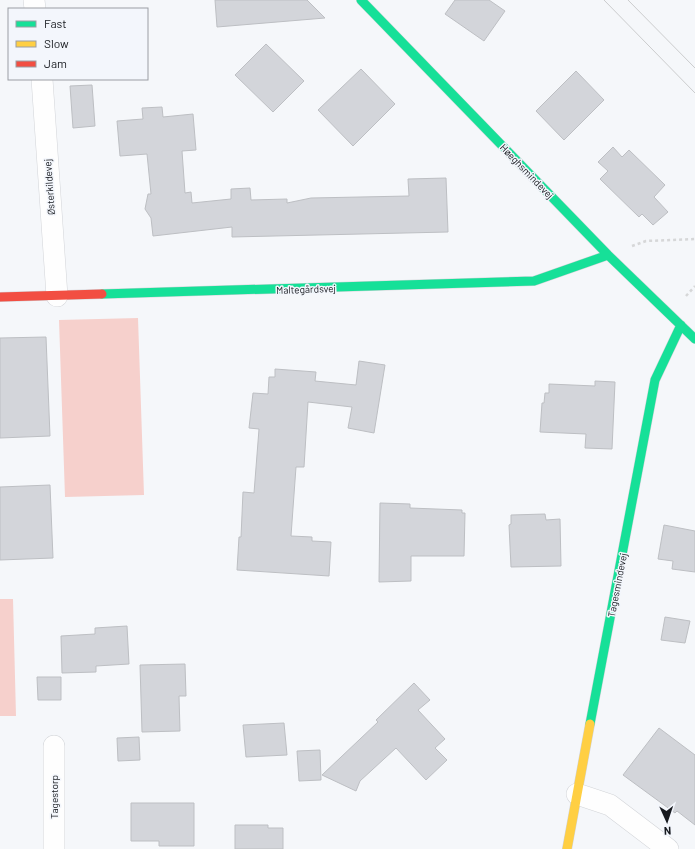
<svg xmlns="http://www.w3.org/2000/svg" width="695" height="849" font-family="Barlow,sans-serif">
<style>
.green{fill:#f6d0cc}
.building{fill:#d3d5da;stroke:#bdbfc3}
.lines{fill:none;stroke-linecap:round;stroke-linejoin:round}
.street-casing{stroke:#d2d4d8;stroke-width:22}
.fast-casing{stroke:#d2d4d8;stroke-width:10}
.slow-casing{stroke:#d2d4d8;stroke-width:10}
.jam-casing{stroke:#d2d4d8;stroke-width:10}
.path{stroke:#d6d7d8;stroke-width:2.5;stroke-dasharray:3 3;stroke-linecap:butt}
.street{stroke:#fefefe;stroke-width:21}
.fast{stroke:#16e098;stroke-width:9}
.slow{stroke:#ffcf43;stroke-width:9}
.jam{stroke:#f24e42;stroke-width:9}
.tram{stroke:#cbcccd;stroke-width:1}
.labels{text-anchor:middle;dominant-baseline:central;stroke-width:3;stroke-linejoin:round;paint-order:stroke}
.street-label{font-size:10px;fill:#171a1f;stroke:#f3f6fc}
</style>
<rect width="100%" height="100%" fill="#f5f7fa"/>
<path class="green" d="M138,318L144,495L65,497L59,320Z
M0,599H13L16,716H0Z"/>
<path class="building" d="M215,0H307L325,18L217,27Z
M455,0H489L505,11L484,41L445,14Z
M266,44L304,81L273,112L235,75Z
M361,69L395,104L353,146L318,110Z
M576,71L604,100L564,140L536,111Z
M92,85L95,126L73,128L70,86Z
M162,107L163,117L193,114L196,150L182,151L185,193L191,192L192,203L231,199V189L250,188L251,200L287,199V203L311,198L409,196L408,179L446,178L448,232L232,237V227L153,236L151,218L145,209L148,194H151L147,154L120,156L117,121L143,119L142,108Z
M613,147L622,157L629,150L665,185L654,197L668,212L653,225L642,214L639,217L600,179L608,171L598,162Z
M46,337L50,436L0,438V338Z
M359,361L385,365L374,433L348,428L352,407L308,402L304,467H296L291,536L312,537V541L331,542L329,576L237,570L239,537H241L243,492L254,493L259,429L249,428L253,393L268,394L269,377H275V369L316,372L315,381L356,385Z
M595,381L615,382L612,449L585,448L586,434L540,432L542,403H544L545,393H549V384L595,386Z
M50,485L53,558L0,560V487Z
M380,503L410,504V508L462,510V513H465L464,556H411V581L379,582Z
M545,514L546,520L560,519L561,566L511,567L509,525L511,524V515Z
M664,525L695,531V572L672,569L673,561L658,559Z
M665,617L690,621L685,643L661,640Z
M127,626L129,664L96,666V672L62,673L61,636L95,634V628Z
M185,664L186,696H179L180,731L142,732L140,665Z
M37,677H61V700H38Z
M414,683L430,700L418,710L445,739L435,748L447,760L426,780L396,748L360,781L356,791L322,775L378,722L376,720Z
M284,723L287,755L246,757L243,725Z
M659,728L695,755V825L677,811L675,813L623,775Z
M139,737L140,760L118,761L117,738Z
M320,750L321,780L299,781L297,751Z
M131,803H194V846H159V841H131Z
M235,825H268V828H283V849H235Z"/>
<g class="lines">
<g class="street-casing">
<path id="street" d="M34,0L35,9
M42,79L57,296
M54,746V849
M577,794L610,805L668,849"/>
</g>
<g class="fast-casing">
<path id="fast" d="M361,0L608,255L695,339
M102,294L534,281L608,255
M590,724L655,380L681,325"/>
</g>
<g class="slow-casing">
<path id="slow" d="M567,849L590,724"/>
</g>
<g class="jam-casing">
<path id="jam" d="M0,297L102,294"/>
</g>
<path class="path" d="M632,246L646,241L695,239
M686,296L695,286"/>
<use href="#street" class="street"/>
<use href="#fast" class="fast"/>
<use href="#slow" class="slow"/>
<use href="#jam" class="jam"/>
<path class="tram" d="M604,0L695,93
M628,0L695,68"/>
</g>
<g class="labels">
<g class="street-label">
<text transform="translate(527 171) rotate(46)">Høeghsmindevej</text>
<text transform="translate(49 187) rotate(-94)">Østerkildevej</text>
<text transform="translate(306 289) rotate(-2)">Maltegårdsvej</text>
<text transform="translate(617 585) rotate(-79)">Tagesmindevej</text>
<text transform="translate(54 797) rotate(-90)">Tagestorp</text>
</g>
</g>
<rect x="8" y="8" width="140" height="72" fill="#f3f6fc" stroke="#9b9ea4"/>
<rect x="16" y="21" width="20" height="6" fill="#16e098" stroke="#9b9ea4"/>
<text x="44" y="28" font-size="12" fill="#171a1f">Fast</text>
<rect x="16" y="41" width="20" height="6" fill="#ffcf43" stroke="#9b9ea4"/>
<text x="44" y="48" font-size="12" fill="#171a1f">Slow</text>
<rect x="16" y="61" width="20" height="6" fill="#f24e42" stroke="#9b9ea4"/>
<text x="44" y="68" font-size="12" fill="#171a1f">Jam</text>
<g transform="translate(667 821) rotate(177)" stroke="#f3f6fc" stroke-width="3" paint-order="stroke">
<path d="M0-3L7 15L0 10L-7 15Z" fill="#171a1f"/>
<text y="-6" font-size="11" font-weight="bold" text-anchor="middle" fill="#171a1f">N</text>
</g>
</svg>
